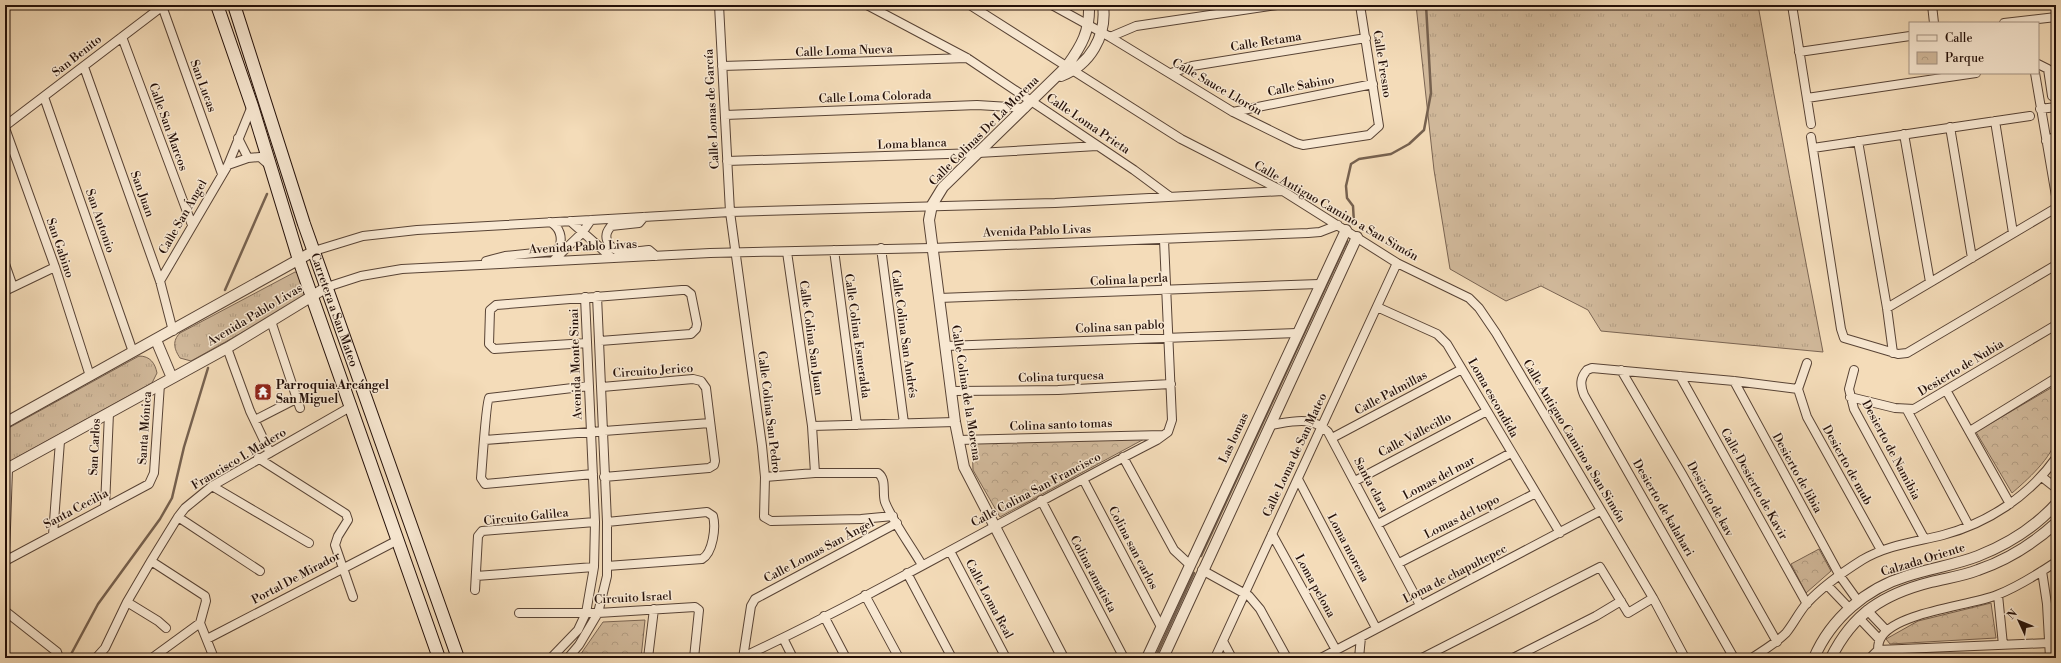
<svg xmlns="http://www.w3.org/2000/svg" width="2061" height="663" font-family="'Libre Bodoni',serif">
	<defs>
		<pattern id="grass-tufts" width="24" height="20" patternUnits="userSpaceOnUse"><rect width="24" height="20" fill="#d1b99b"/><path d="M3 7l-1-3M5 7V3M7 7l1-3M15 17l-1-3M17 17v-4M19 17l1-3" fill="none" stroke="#b39e84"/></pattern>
		<pattern id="park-crowns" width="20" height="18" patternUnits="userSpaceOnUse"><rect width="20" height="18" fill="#d1b99b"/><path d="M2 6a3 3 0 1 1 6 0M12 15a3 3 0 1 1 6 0" fill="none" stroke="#b39e84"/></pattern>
	</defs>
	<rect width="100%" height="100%" fill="#f4dcb9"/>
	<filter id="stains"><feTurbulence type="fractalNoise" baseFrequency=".005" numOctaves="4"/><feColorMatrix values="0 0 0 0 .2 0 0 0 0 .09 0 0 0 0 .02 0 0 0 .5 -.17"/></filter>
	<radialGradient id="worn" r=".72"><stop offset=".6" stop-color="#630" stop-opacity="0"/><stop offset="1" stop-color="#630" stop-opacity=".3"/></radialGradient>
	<path fill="url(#grass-tufts)" stroke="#7a6452" d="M1416 5H1758C1778 121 1801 236 1823 352L1601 331 1588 310 1541 286 1506 301 1450 269 1434 170Z
		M295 272 298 273 306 294 299 301 191 361 180 358C174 349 172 341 180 333Z
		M139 356C150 356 155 363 157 373L152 383 5 464V430Z"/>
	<path fill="url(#park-crowns)" stroke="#7a6452" d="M2056 385C2056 402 2058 421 2056 438 2053 457 2026 481 2012 493L1976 432Z
		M1146 438 1000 517 973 470 972 443Z
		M1819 549 1831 571 1806 593 1791 564Z
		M1991 603 1996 638 1890 644 1886 639 1918 621Z
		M645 620 641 658H578L603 622Z"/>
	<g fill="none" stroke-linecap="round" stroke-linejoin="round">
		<path stroke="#76614f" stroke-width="2.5" d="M1354 223 1353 206 1347 198 1346 186 1351 164 1359 159 1391 154 1409 144 1424 130 1431 93 1426 5
			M225 290 267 194
			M1201 556 1347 241
			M69 658 98 604 160 519 172 498 184 447 208 368
			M1155 658 1194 573"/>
		<defs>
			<path id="minor" d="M719 5 730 212 762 446 765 477 764 517 771 521 861 519 893 516
				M867 5 967 58 1134 170 1169 196
				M970 5 1181 139 1283 191 1397 263 1469 298 1479 308 1496 333 1653 598 1685 658
				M1052 5 1110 37 1233 112 1296 143 1303 145 1369 135 1379 126 1360 5
				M1792 5 1811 124
				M1932 5 1934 23
				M162 6 222 174
				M2004 23 2056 17
				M122 37 192 225
				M1110 37 1136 26 1277 5
				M1799 52 1910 36
				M2038 64 2048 69 2052 96
				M722 66 967 58
				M84 67 160 281 173 331
				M1171 73 1192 66 1366 38
				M2035 73 2056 196
				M44 97 133 352
				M1807 98 1976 73
				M2040 109 2056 107
				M1233 112 1373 84
				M725 115 977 105 1025 108
				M1995 121 2013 233
				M5 126 164 5
				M1950 127 1972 258
				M5 128 55 267 90 376
				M1904 134 1930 282
				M1811 137 1841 329 1844 338 1898 354 1907 353 2056 265
				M238 138 248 158
				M1858 141 1887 308 1893 353
				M2046 141 2056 136
				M1813 148 2030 116
				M727 161 978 153 1097 146
				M228 165 248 158 260 157 269 165
				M644 217 639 223 611 226C608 230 605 234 607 240 612 257 636 251 649 250L656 256
				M570 221 612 258
				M881 248 904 423
				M834 250 857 425
				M314 251 363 236 417 230 730 212 1055 203 1283 191
				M787 252 812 426 815 473
				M486 261 505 256 554 251 559 248C563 238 560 227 550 222
				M553 261 582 233 591 220
				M5 264 13 287
				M160 281 228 165 252 106
				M327 287 361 276 402 269 710 253 932 248 1308 233 1320 232 1338 225
				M5 291 55 267
				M939 298 1319 284
				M1377 307 1437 334 1447 344 1560 533
				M1887 308 2056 208
				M271 321 300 408
				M587 343 494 349 489 344 490 310 496 305 682 290H686L691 294 697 324 696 329 691 334 600 341
				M946 346 1297 333
				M227 348 250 411 270 453
				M1807 363 1798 389 1807 417 1881 550
				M1621 370 1682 474 1777 642
				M1854 370 1849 389 1854 409 1924 538
				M1680 376 1807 604
				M1734 381 1840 576 1858 601
				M589 386 489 398C486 402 482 467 481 478L485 484 593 474
				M602 387 693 379 701 381 706 388 715 461 714 465 709 468 604 477
				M1946 390 2010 504
				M952 391 1058 390 1171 384
				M1850 397 1895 408 1914 409 2056 325
				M1907 410 1969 526
				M255 420 296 399
				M1270 425C1291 422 1312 415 1328 432L1420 605
				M812 426 955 422
				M1970 431 2056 378
				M1332 438 1462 369
				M485 440 710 423
				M958 440 1163 435
				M1123 457 1174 550 1189 564
				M258 458 346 514 348 520 338 536 335 545 353 597
				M765 477 815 473H878C887 479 882 493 885 502 893 522 911 546 922 565
				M2042 477 2056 488
				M1083 479 1161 627
				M1298 479 1376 628
				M1355 481 1487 411
				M212 486 309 543
				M1041 500 1124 658
				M105 506 109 413
				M178 517 260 571
				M1378 524 1511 453
				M1272 534 1336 650
				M53 535 60 441
				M950 551 1006 658
				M5 557 8 469
				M5 561 149 484 154 473 160 384
				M151 561 205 596 206 601 200 623 214 658
				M1399 563 1536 493
				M607 566 702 559C713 553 716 527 713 516L707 512 607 522
				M1202 570 1249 596 1260 609 1287 658
				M2042 571 2047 604 2050 658
				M907 573 952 658
				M476 576 594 567
				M1827 585 1849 608
				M475 590 478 536 482 531 595 522
				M865 595 899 658
				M1998 595 2003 645
				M127 602 158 621 166 628
				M1867 610 1886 630
				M5 611 57 652 59 658
				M519 613H598L695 607 699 610 694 658
				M824 616 846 658
				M1859 618 1879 639
				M783 638 793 658
				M207 639 398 540
				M1223 641 1232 658
				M1878 650C1878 645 1879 640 1882 636 1899 612 1969 606 1997 595 2017 587 2038 574 2056 562
				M743 657C884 591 1018 511 1157 440L1168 432 1172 420 1164 240
				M96 658 105 648 127 602 151 561 178 517 185 508 212 486 352 406
				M152 658 200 623
				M551 658 578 630 586 613 594 567 595 522 585 297
				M568 658 579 645 598 613 607 576V522L597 296
				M648 658 654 609
				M743 658 751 606 755 599 897 523
				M1215 658 1397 263
				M1321 658 1600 511
				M1359 658 1361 637
				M1422 658 1600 567 1628 613 1653 598
				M1513 658 1596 616 1621 601
				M1734 658 1584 395C1580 385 1580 378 1587 370L1592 368 1734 381 1798 389
				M1752 658C1764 650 1776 643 1786 633 1794 623 1799 612 1807 603 1822 587 1843 572 1862 560 1887 545 1915 542 1943 535 1988 523 2029 496 2056 458
				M1870 658 1878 650 2049 643"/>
			<path id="tertiary" d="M1061 76C1090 65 1107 36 1103 5
				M156 340 172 378
				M5 423 314 251
				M5 470 227 348 327 287
				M1063 658 964 467 955 422 929 220 932 205 943 187 1067 66C1082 45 1090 31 1089 5
				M1147 658 1346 230
				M1163 658 1357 237
				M1814 658C1831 618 1867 588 1907 576 1931 568 1955 565 1978 556 2006 545 2035 527 2056 504
				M1831 658C1853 613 1884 594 1931 582 1947 578 1963 576 1978 570 2007 560 2034 543 2056 523"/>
			<g id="secondary">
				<path d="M217 5 252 106 299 260 439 658"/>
				<path id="s1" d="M234 5 304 224 458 658"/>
			</g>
		</defs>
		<use href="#minor" stroke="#584335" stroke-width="10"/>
		<use href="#tertiary" stroke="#584335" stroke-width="12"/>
		<use href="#secondary" stroke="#241009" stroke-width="14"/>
		<use href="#minor" stroke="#f8e8d2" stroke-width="8"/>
		<use href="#tertiary" stroke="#f8e8d2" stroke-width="10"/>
		<use href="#secondary" stroke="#f8e8d2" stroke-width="12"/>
	</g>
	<defs>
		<symbol id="temple-square" viewBox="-11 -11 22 22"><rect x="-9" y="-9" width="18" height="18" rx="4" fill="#8f2418" stroke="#f8e8d2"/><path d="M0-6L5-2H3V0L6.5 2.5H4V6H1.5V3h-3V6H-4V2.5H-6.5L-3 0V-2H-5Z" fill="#fff"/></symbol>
	</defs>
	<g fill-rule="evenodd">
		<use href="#temple-square" x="253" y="382" width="20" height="20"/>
	</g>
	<g text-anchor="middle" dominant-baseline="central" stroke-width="3" stroke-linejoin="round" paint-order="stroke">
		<g font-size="12" fill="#241009" stroke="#f8e8d2">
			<text transform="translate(1266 42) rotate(-9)">Calle Retama</text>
			<text transform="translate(844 51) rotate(-2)">Calle Loma Nueva</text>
			<text transform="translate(77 56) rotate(-38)">San Benito</text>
			<text transform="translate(1382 64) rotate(81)">Calle Fresno</text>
			<text transform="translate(203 86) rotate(70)">San Lucas</text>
			<text transform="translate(1301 86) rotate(-11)">Calle Sabino</text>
			<text transform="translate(1217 87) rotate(30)">Calle Sauce Llorón</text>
			<text transform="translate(875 97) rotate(-2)">Calle Loma Colorada</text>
			<text transform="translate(712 109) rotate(-93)">Calle Lomas de García</text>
			<text transform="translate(1088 124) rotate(34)">Calle Loma Prieta</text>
			<text transform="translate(168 127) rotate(70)">Calle San Marcos</text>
			<text transform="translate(984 131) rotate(-45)">Calle Colinas De La Morena</text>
			<text transform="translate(912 144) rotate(-2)">Loma blanca</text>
			<text transform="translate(142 194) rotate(70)">San Juan</text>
			<text transform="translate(1336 211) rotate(30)">Calle Antiguo Camino a San Simón</text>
			<text transform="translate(183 217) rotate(-60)">Calle San Ángel</text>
			<text transform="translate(100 221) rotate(71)">San Antonio</text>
			<text transform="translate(1037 231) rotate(-2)">Avenida Pablo Livas</text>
			<text transform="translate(583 247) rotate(-3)">Avenida Pablo Livas</text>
			<text transform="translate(60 248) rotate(71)">San Gabino</text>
			<text transform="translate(1129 280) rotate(-3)">Colina la perla</text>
			<text stroke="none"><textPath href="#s1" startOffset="321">Carretera a San Mateo</textPath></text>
			<text transform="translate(255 315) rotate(-31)">Avenida Pablo Livas</text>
			<text transform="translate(1120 327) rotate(-3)">Colina san pablo</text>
			<text transform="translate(904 334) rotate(82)">Calle Colina San Andrés</text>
			<text transform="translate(857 336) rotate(82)">Calle Colina Esmeralda</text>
			<text transform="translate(811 338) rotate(82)">Calle Colina San Juan</text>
			<text transform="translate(576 364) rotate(-92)">Avenida Monte Sinai</text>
			<text transform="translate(1961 368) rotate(-31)">Desierto de Nubia</text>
			<text transform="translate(653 371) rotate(-4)">Circuito Jerico</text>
			<text transform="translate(1061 377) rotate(-2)">Colina turquesa</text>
			<text transform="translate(966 393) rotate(81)">Calle Colina de la Morena</text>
			<text transform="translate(1391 393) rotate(-28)">Calle Palmillas</text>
			<text transform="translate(1493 398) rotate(60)">Loma escondida</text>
			<text transform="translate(769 412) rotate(83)">Calle Colina San Pedro</text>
			<text transform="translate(1061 425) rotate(-2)">Colina santo tomas</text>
			<text transform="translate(145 428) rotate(-86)">Santa Mónica</text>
			<text transform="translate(1415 435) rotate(-28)">Calle Vallecillo</text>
			<text transform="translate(1234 438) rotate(-65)">Las lomas</text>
			<text transform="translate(1574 441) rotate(59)">Calle Antiguo Camino a San Simón</text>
			<text transform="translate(95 447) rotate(-87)">San Carlos</text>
			<text transform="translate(1891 450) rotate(62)">Desierto de Namibia</text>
			<text transform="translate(1295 455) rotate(-65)">Calle Loma de San Mateo</text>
			<text transform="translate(239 459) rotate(-31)">Francisco I. Madero</text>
			<text transform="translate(1847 465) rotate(61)">Desierto de mub</text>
			<text transform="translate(1797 473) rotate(61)">Desierto de libia</text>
			<text transform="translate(1439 478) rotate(-28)">Lomas del mar</text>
			<text transform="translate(1754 484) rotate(61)">Calle Desierto de Kavir</text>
			<text transform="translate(1371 485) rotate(62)">Santa clara</text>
			<text transform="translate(1036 490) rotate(-28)">Calle Colina San Francisco</text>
			<text transform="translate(1710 499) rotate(61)">Desierto de kav</text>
			<text transform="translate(1663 508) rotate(60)">Desierto de kalahari</text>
			<text transform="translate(76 509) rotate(-28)">Santa Cecilia</text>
			<text transform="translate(526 517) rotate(-6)">Circuito Galilea</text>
			<text transform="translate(1462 517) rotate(-27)">Lomas del topo</text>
			<text transform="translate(1133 548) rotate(62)">Colina san carlos</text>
			<text transform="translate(1348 548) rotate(62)">Loma morena</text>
			<text transform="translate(819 551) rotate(-28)">Calle Lomas San Ángel</text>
			<text transform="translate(1923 560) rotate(-17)">Calzada Oriente</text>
			<text transform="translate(1093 574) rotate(62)">Colina amatista</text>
			<text transform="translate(1455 574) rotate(-27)">Loma de chapultepec</text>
			<text transform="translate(296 578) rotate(-28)">Portal De Mirador</text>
			<text transform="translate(1315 586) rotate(61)">Loma pelona</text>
			<text transform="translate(633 598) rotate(-3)">Circuito Israel</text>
			<text transform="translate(989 599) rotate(62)">Calle Loma Real</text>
		</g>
		<g font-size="12" font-weight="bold" fill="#241009" stroke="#f8e8d2" text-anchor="start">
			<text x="276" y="385">Parroquia Arcángel<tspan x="276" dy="14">San Miguel</tspan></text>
		</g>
	</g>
	<rect width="2061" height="663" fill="none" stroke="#f4dcb9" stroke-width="20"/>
	<rect x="6" y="6" width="2049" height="651" fill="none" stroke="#241009" stroke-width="2"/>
	<rect x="10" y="10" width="2041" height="643" fill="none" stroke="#241009"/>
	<rect x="1909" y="22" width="130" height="52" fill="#f8e8d2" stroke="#a39282"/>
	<rect x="1917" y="35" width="20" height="6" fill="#f8e8d2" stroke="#a39282"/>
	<text x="1945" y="42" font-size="12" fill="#241009">Calle</text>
	<rect x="1917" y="52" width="20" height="12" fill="url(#park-crowns)" stroke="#a39282"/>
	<text x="1945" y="62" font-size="12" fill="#241009">Parque</text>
	<g transform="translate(2019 621) rotate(314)" stroke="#f8e8d2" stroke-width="3" paint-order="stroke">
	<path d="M0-3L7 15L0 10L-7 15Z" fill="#241009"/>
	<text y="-6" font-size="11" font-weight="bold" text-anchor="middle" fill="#241009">N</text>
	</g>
	<rect width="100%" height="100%" filter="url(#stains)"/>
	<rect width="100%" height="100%" fill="url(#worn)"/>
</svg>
